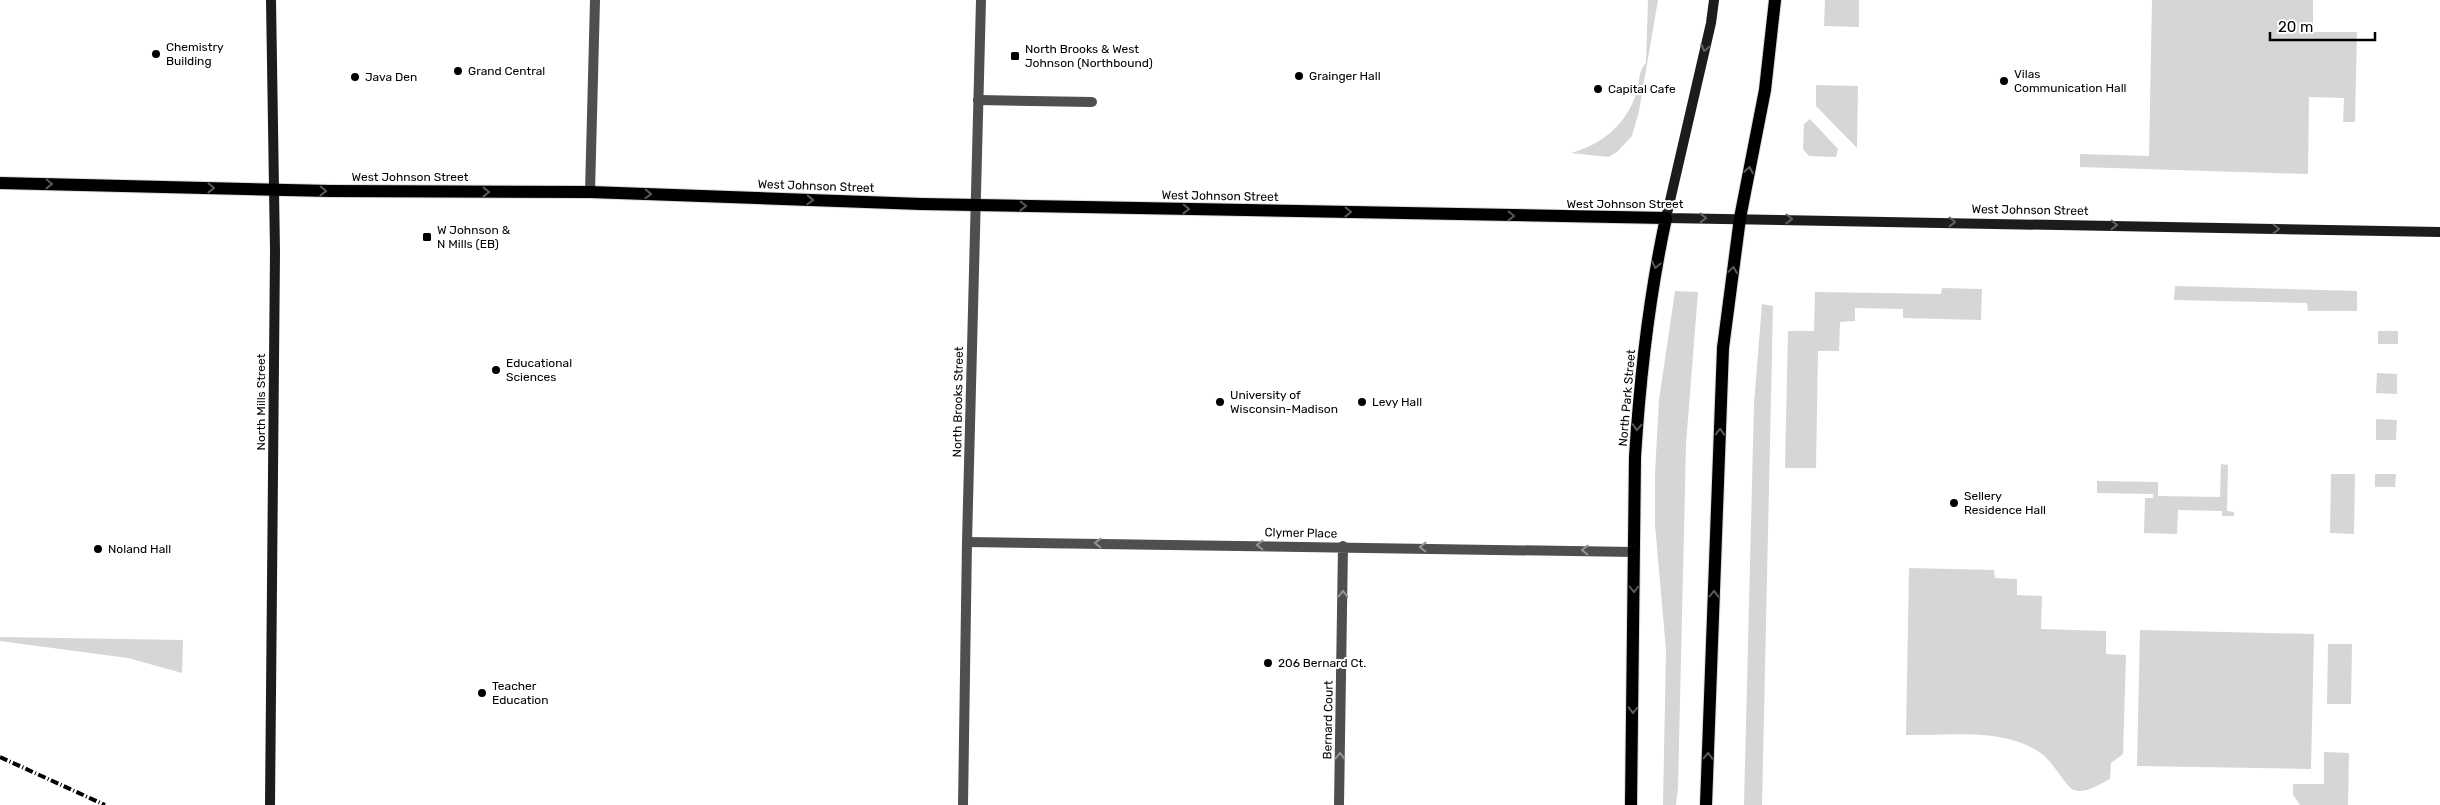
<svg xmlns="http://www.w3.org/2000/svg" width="2440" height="805" font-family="Rubik,sans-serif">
	<rect width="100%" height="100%" fill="#fff"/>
	<path fill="#d6d6d6" d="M1648 0H1658L1639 111 1632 136 1618 151 1609 157 1571 153C1603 144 1627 124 1637 91 1640 81 1638 71 1646 63Z
		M1825 0H1859V27L1824 26Z
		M2152 0H2313V32H2357L2355 122H2343L2344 98 2309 97 2308 174 2080 167V154L2149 156Z
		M1816 85 1858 86 1857 148 1816 106Z
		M1810 119 1838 149 1836 157 1809 156 1803 149 1804 124Z
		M2175 286 2357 291V311H2308L2307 303 2174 300Z
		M1942 288 1982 289 1981 320 1903 318V309L1855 308V321L1840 322 1839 351H1818L1816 468H1785L1788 331H1814L1815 292 1941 294Z
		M1675 291 1698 292 1686 444 1678 788 1676 805H1663L1666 650 1655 525V473L1659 400Z
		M1762 304 1773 306 1762 805H1744L1754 403Z
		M2378 331H2398V344H2378Z
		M2377 373 2397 374V394L2376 393Z
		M2376 419 2397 420 2396 440H2376Z
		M2221 464 2228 465 2227 511 2234 512V516H2222V511L2178 510 2177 534 2144 533 2145 498H2153V494L2097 493V481L2158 482V496L2220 497Z
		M2331 474H2355L2354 534 2330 533Z
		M2375 474H2396L2395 487H2375Z
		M1909 568 1994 570 1995 578 2017 579V595L2042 596 2041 629 2106 631V654L2126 655 2123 754 2111 763 2110 779C2100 784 2086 794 2074 790 2068 789 2052 761 2042 754 2005 727 1950 736 1906 735Z
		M2140 630 2314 634 2311 769 2137 766Z
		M0 637 183 640 182 673 128 658 0 641Z
		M2328 644H2352L2351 704H2327Z
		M2324 752 2349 753 2348 805H2300L2293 795V784H2324Z"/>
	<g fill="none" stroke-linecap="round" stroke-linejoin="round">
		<defs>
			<path id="primary" d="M0 183 331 191 590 192 921 204 1666 218C1649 297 1640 376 1635 457L1631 805
				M1706 805 1723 348 1740 218 1765 90 1775 0"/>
		</defs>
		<use href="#primary" stroke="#dbdbdb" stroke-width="14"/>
		<path stroke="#4f4f4f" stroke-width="10" d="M978 100 1092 102
			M590 192 595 0
			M967 542 1634 552
			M1339 805 1343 546"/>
		<path stroke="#4f4f4f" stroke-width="10" d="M963 805 967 542 981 0"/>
		<path stroke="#1c1c1c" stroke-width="10" d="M1714 0 1711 23 1666 218 2440 232
			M270 805 275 251 271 0"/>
		<use href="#primary" stroke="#000" stroke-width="12"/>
		<path stroke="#000" stroke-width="4" stroke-dasharray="8 2.5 1 2.5" stroke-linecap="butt" d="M0 757 105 805"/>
	</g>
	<defs><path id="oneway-chevron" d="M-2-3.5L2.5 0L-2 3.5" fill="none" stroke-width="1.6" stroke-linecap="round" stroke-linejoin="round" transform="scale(1.25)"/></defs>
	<g stroke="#606060">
		<use href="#oneway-chevron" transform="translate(1705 48) rotate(103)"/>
		<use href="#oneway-chevron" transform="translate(1703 218)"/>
		<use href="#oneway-chevron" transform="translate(1789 219) rotate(1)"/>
		<use href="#oneway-chevron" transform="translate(1952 222) rotate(1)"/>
		<use href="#oneway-chevron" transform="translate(2114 225) rotate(1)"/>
		<use href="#oneway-chevron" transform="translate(2276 229) rotate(1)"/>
	</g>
	<g stroke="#595959">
		<use href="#oneway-chevron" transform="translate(1749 170) rotate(-80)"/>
		<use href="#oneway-chevron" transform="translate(49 184) rotate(1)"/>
		<use href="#oneway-chevron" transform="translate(211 188) rotate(1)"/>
		<use href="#oneway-chevron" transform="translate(323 191) rotate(1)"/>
		<use href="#oneway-chevron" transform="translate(486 192)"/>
		<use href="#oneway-chevron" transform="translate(648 194) rotate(2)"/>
		<use href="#oneway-chevron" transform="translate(810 200) rotate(2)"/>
		<use href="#oneway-chevron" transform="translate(1023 206) rotate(1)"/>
		<use href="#oneway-chevron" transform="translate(1186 209) rotate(1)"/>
		<use href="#oneway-chevron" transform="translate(1348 212) rotate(1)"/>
		<use href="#oneway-chevron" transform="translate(1511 216) rotate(1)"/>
		<use href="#oneway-chevron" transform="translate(1656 265) rotate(102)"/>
		<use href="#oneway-chevron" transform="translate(1733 270) rotate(-82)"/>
		<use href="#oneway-chevron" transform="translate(1637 427) rotate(93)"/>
		<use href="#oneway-chevron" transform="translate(1720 432) rotate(-88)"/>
		<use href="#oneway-chevron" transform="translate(1634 589) rotate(90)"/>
		<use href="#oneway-chevron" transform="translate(1714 594) rotate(-88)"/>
		<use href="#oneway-chevron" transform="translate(1633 710) rotate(91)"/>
		<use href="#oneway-chevron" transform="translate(1708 756) rotate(-88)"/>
	</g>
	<g stroke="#959595">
		<use href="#oneway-chevron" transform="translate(1098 543) rotate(-179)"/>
		<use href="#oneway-chevron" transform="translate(1260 545) rotate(-179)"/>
		<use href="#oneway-chevron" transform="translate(1423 547) rotate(-179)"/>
		<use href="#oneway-chevron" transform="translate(1585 550) rotate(-179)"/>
		<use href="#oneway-chevron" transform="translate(1343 594) rotate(-89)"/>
		<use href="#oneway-chevron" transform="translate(1340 756) rotate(-89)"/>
	</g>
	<g fill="#000" stroke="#fff" stroke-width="2">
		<circle cx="156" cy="54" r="5"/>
		<rect x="1010" y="51" width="10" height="10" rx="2.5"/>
		<circle cx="458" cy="71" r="5"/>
		<circle cx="1299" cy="76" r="5"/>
		<circle cx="355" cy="77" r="5"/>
		<circle cx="2004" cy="81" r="5"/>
		<circle cx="1598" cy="89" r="5"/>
		<rect x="422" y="232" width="10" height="10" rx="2.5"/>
		<circle cx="496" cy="370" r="5"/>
		<circle cx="1220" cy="402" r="5"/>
		<circle cx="1362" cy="402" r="5"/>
		<circle cx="1954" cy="503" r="5"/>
		<circle cx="98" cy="549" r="5"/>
		<circle cx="1268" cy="663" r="5"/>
		<circle cx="482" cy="693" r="5"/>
	</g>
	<g text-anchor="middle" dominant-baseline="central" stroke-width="4" stroke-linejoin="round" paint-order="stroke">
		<g font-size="12" fill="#000" stroke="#fff" text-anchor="start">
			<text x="166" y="47">Chemistry<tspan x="166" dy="14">Building</tspan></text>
			<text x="1025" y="49">North Brooks &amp; West<tspan x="1025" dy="14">Johnson (Northbound)</tspan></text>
			<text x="468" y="71">Grand Central</text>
			<text x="2014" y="74">Vilas<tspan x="2014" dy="14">Communication Hall</tspan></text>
			<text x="1309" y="76">Grainger Hall</text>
			<text x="365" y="77">Java Den</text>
			<text x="1608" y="89">Capital Cafe</text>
			<text x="437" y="230">W Johnson &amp;<tspan x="437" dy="14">N Mills (EB)</tspan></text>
			<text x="506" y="363">Educational<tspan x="506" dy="14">Sciences</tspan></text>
			<text x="1230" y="395">University of<tspan x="1230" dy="14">Wisconsin-Madison</tspan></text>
			<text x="1372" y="402">Levy Hall</text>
			<text x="1964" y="496">Sellery<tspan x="1964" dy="14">Residence Hall</tspan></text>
			<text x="108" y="549">Noland Hall</text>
			<text x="1278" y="663">206 Bernard Ct.</text>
			<text x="492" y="686">Teacher<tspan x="492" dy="14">Education</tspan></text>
		</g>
		<g font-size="12" fill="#000" stroke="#fff">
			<text x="410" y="177">West Johnson Street</text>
			<text transform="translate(816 186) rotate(2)">West Johnson Street</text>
			<text transform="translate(1220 196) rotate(1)">West Johnson Street</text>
			<text x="1625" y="204">West Johnson Street</text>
			<text transform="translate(2030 210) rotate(1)">West Johnson Street</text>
			<text transform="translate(1627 398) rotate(-85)">North Park Street</text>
			<text transform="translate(261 402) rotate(-90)">North Mills Street</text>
			<text transform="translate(958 402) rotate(-89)">North Brooks Street</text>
			<text transform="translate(1301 533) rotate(1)">Clymer Place</text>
			<text transform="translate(1328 720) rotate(-89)">Bernard Court</text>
		</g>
	</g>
	<path d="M2270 32v8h105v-8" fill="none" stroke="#000000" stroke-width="2.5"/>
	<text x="2278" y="32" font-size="15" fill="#000000" stroke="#ffffff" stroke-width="4" paint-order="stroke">20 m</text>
</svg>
